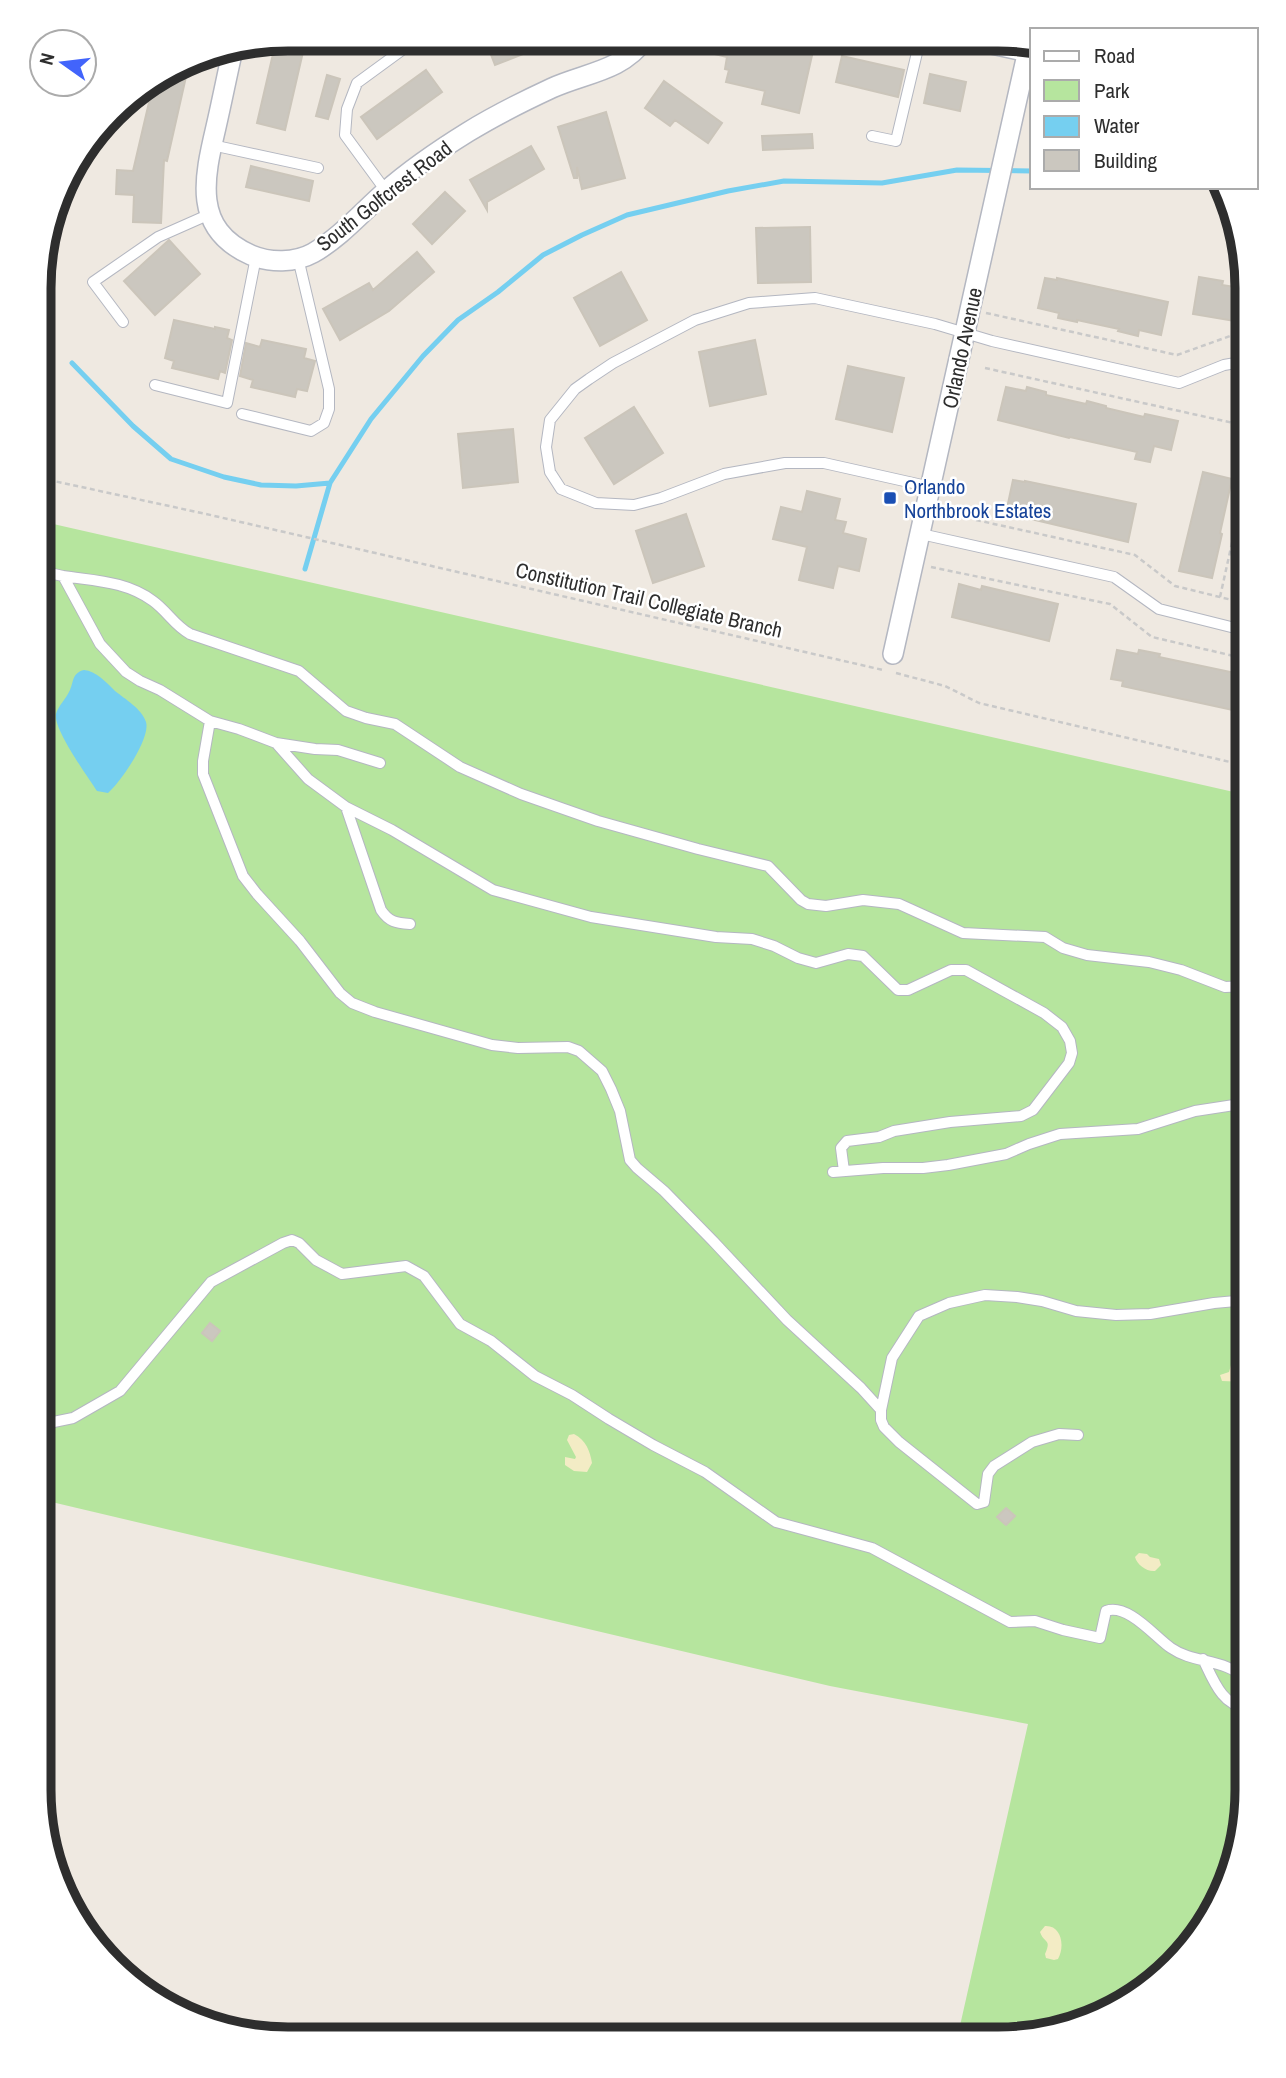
<svg xmlns="http://www.w3.org/2000/svg" width="1286" height="2078" font-family="'Archivo Narrow',sans-serif">
	<rect width="100%" height="100%" fill="#efe9e1"/>
	<path fill="#b6e59e" d="M40 521 1247 795V1807L1234 1871 1196 1942 1093 2021 999 2039H957L1028 1724 830 1686 39 1499Z"/>
	<path fill="#f3ecc5" d="M1235 1363 1247 1366V1382L1222 1381 1220 1375 1229 1372 1231 1365Z
		M574 1434C586 1440 590 1451 592 1463L587 1472 574 1471 565 1465V1457L575 1459 576 1457 567 1440 569 1435Z
		M1139 1553 1147 1554 1150 1557 1159 1559 1161 1565 1155 1571C1147 1572 1137 1565 1135 1557Z
		M1045 1926C1062 1925 1065 1947 1058 1959L1054 1960 1046 1958 1045 1954C1052 1938 1044 1944 1040 1932Z"/>
	<path fill="#75cff0" d="M84 670C96 671 106 682 115 691 125 699 142 709 146 722 151 738 120 783 108 793L97 791C88 777 53 729 56 714 58 706 66 699 70 690 74 681 72 673 84 670Z"/>
	<g fill="none" stroke-linecap="round" stroke-linejoin="round">
		<path stroke="#75cff0" stroke-width="5" d="M72 363 133 426 171 459 224 477 261 485 296 486 330 483 371 419 423 356 458 320 498 292 543 255 582 235 627 215 728 191 784 181 882 183 957 170 1032 171
			M305 569 330 483"/>
	</g>
	<path fill="#cbc7bf" stroke="#cbc5ba" stroke-width="2" d="M288 38 306 39 285 130 257 123 276 41Z
		M485 39H559V40L495 65Z
		M677 40H766L813 51 799 113 762 104 765 91 726 82 729 70 725 69 727 57 677 45Z
		M842 56 904 70 898 97 836 82Z
		M190 59 167 161 164 160 161 223 133 222 134 195 116 194 117 170 133 171 154 81Z
		M426 70 442 92 377 139 361 117Z
		M930 74 966 82 960 111 924 103Z
		M327 75 340 79 328 119 316 116Z
		M664 81 722 123 708 143 675 120 670 126 645 108Z
		M606 112 625 178 582 189 577 167V178H574L558 127Z
		M812 134 813 148 763 150 762 136Z
		M531 146 544 169 487 202V210L470 180Z
		M251 166 313 181 309 201 246 187Z
		M445 192 465 211 432 244 413 224Z
		M810 227 811 282 758 283 756 228Z
		M169 240 200 274 155 315 124 281Z
		M417 252 434 272 389 311 340 340 323 309 369 283 373 290Z
		M621 272 647 320 600 346 574 298Z
		M1199 277 1223 281 1222 285 1248 289 1247 323 1193 314Z
		M1045 278 1057 280V278L1168 302 1161 335 1139 330 1138 336 1118 331 1119 329 1077 320V322L1058 318 1059 313 1038 308Z
		M174 320 215 329V327L229 330 227 338 232 340 225 373 220 371 218 379 172 368 174 361 165 358Z
		M262 340 306 349 304 358 315 361 307 391 297 389 295 397 251 387 253 380 240 376 246 343 260 347Z
		M755 340 766 394 710 406 699 352Z
		M848 366 904 378 892 432 836 419Z
		M1006 387 1026 391 1027 387 1046 392V395L1086 404 1087 401 1106 406V408L1144 417 1145 414 1178 421 1171 450 1154 446 1150 462 1135 459 1137 452 1070 437 1069 438 998 420Z
		M634 407 663 453 614 484 585 438Z
		M513 429 518 482 463 488 458 434Z
		M1203 472 1232 479 1220 533 1222 534 1212 578 1179 571Z
		M1013 480 1025 482V481L1136 504 1128 542 1006 513Z
		M807 491 840 499 835 520 846 522 843 533 866 539 859 571 838 566 833 588 799 580 807 547 773 539 781 507 802 512Z
		M686 514 704 566 653 583 636 531Z
		M959 584 981 590 982 586 1058 604 1049 641 952 617Z
		M1117 650 1138 654 1139 650 1160 654 1159 657 1240 674 1233 710 1122 686 1123 681 1111 679Z
		M210 1323 220 1331 212 1341 202 1333Z
		M1006 1508 1015 1516 1006 1525 997 1517Z"/>
	<g fill="none" stroke-linecap="round" stroke-linejoin="round">
		<defs>
			<path id="lane" d="M872 136 896 141 920 40
				M212 145 318 168
				M386 191 345 135 347 109 357 83 409 45
				M123 322 93 282 158 237 210 214
				M155 385 227 403 256 257
				M242 414 311 431 324 423 329 409V389L298 258
				M931 487 824 463H785L724 474 661 498 634 505 596 503 561 489 550 472 546 447 550 420 575 389 589 379 613 363 695 320 749 303 815 298 935 324 992 341 1179 383 1224 365 1247 361
				M921 534 1114 577 1159 609 1247 631
				M40 571 63 576 100 644 126 672 140 681 160 690 210 721 239 729 276 743 308 779 346 807 392 830 493 890 591 917 716 937 752 939 774 946 798 958 816 963 848 954 863 956 898 990H908L951 970H966L1044 1013 1062 1027 1070 1041 1072 1053 1069 1063 1033 1110 1021 1116 950 1122 894 1131 879 1137 847 1141 841 1148 844 1171
				M63 576C95 581 126 581 153 601 167 611 175 626 190 634L299 671 346 711 366 718 395 724 460 767 521 794 598 821 698 849 768 866 801 900 808 904 826 906 863 900 899 904 963 933 1045 937 1063 948 1087 955 1149 962 1181 970 1225 987 1247 986
				M1240 629 1247 596
				M210 721 203 761V774L243 876 257 894 300 941 340 993 352 1003 375 1012 492 1045 518 1048 568 1047 579 1051 602 1071 611 1089 620 1111 630 1160 637 1168 664 1191 713 1241 787 1320 861 1388 881 1410
				M276 743 315 749 338 750 380 763
				M346 807 381 910C389 922 396 923 410 924
				M833 1172 883 1168H923L948 1165 1006 1154 1029 1144 1060 1134 1138 1129 1195 1111 1247 1103
				M39 1425 73 1418 120 1391 211 1282 283 1243 292 1240 299 1243 316 1260 342 1274 406 1266 424 1276 460 1324 491 1341 535 1376 572 1395 609 1419 653 1445 705 1472 776 1522 872 1548 1010 1622 1035 1621 1063 1630 1100 1638 1106 1611C1128 1603 1155 1637 1171 1648 1194 1664 1225 1658 1247 1680
				M1078 1435 1059 1434 1032 1442 994 1466 988 1474 984 1502 977 1504 899 1442 884 1427 881 1420V1410L892 1358 919 1316 949 1303 985 1295 1017 1297 1042 1301 1076 1311 1116 1315 1150 1314 1214 1303 1247 1300
				M1203 1659C1212 1677 1223 1709 1247 1706"/>
			<path id="street" d="M978 41 1028 52
				M233 49C227 75 222 101 216 127 204 178 192 229 251 255 270 263 295 263 313 253 341 237 362 212 386 191 411 169 439 150 468 132 494 116 524 101 552 88 585 73 622 71 644 40
				M893 654 1030 41"/>
		</defs>
		<use href="#lane" stroke="#b4b7c1" stroke-width="12"/>
		<use href="#street" stroke="#b4b7c1" stroke-width="22"/>
		<path stroke="#c9c9c9" stroke-width="2.5" stroke-dasharray="5 3.5" stroke-linecap="butt" d="M986 313 1177 355 1247 330
			M985 368 1247 426
			M40 478 206 514 883 670
			M976 520 1135 555 1175 586 1232 600
			M931 567 1110 604 1152 637 1247 659
			M1220 597 1247 475
			M896 673 945 686 979 703 1247 766"/>
		<use href="#lane" stroke="#fff" stroke-width="10"/>
		<use href="#street" stroke="#fff" stroke-width="19"/>
	</g>
	<rect fill="#1a4fb4" stroke="#fff" stroke-width="2.5" x="883" y="491" width="14" height="14" rx="3.5"/>
	<g text-anchor="middle" dominant-baseline="central" stroke-width="5" stroke-linejoin="round" paint-order="stroke">
		<g font-size="21" fill="#2e2e2e" stroke="#fff">
			<text transform="translate(384 196) rotate(-38)">South Golfcrest Road</text>
			<text transform="translate(962 348) rotate(-78)">Orlando Avenue</text>
			<text transform="translate(649 600) rotate(13)">Constitution Trail Collegiate Branch</text>
		</g>
		<g font-size="21" fill="#164399" stroke="#fff" text-anchor="start">
			<text x="904" y="486">Orlando<tspan x="904" dy="24">Northbrook Estates</tspan></text>
		</g>
	</g>
	<path d="M0 0H1286V2078H0ZM288 51H998A237 237 0 0 1 1235 288V1790A237 237 0 0 1 998 2027H288A237 237 0 0 1 51 1790V288A237 237 0 0 1 288 51Z" fill="#fff" fill-rule="evenodd"/>
	<path fill="none" stroke="#2e2e2e" stroke-width="9" d="M288 51H998A237 237 0 0 1 1235 288V1790A237 237 0 0 1 998 2027H288A237 237 0 0 1 51 1790V288A237 237 0 0 1 288 51Z"/>
	<rect x="1030" y="28" width="228" height="161" fill="#ffffff" stroke="#ababab" stroke-width="2"/>
	<rect x="1044" y="51" width="35" height="10" fill="#ffffff" stroke="#ababab" stroke-width="2"/>
	<text x="1094" y="63" font-size="21" fill="#2e2e2e">Road</text>
	<rect x="1044" y="80" width="35" height="21" fill="#b6e59e" stroke="#ababab" stroke-width="2"/>
	<text x="1094" y="98" font-size="21" fill="#2e2e2e">Park</text>
	<rect x="1044" y="116" width="35" height="21" fill="#75cff0" stroke="#ababab" stroke-width="2"/>
	<text x="1094" y="133" font-size="21" fill="#2e2e2e">Water</text>
	<rect x="1044" y="150" width="35" height="21" fill="#cbc7bf" stroke="#ababab" stroke-width="2"/>
	<text x="1094" y="168" font-size="21" fill="#2e2e2e">Building</text>
	<g transform="translate(63 63) rotate(284)"><circle r="33" fill="#ffffff" stroke="#ababab" stroke-width="2"/>
	<path d="M0-5L12 26L0 18L-12 26Z" fill="#4264fb"/>
	<text y="-10" font-size="19" font-weight="bold" text-anchor="middle" fill="#2e2e2e">N</text>
	</g>
</svg>
